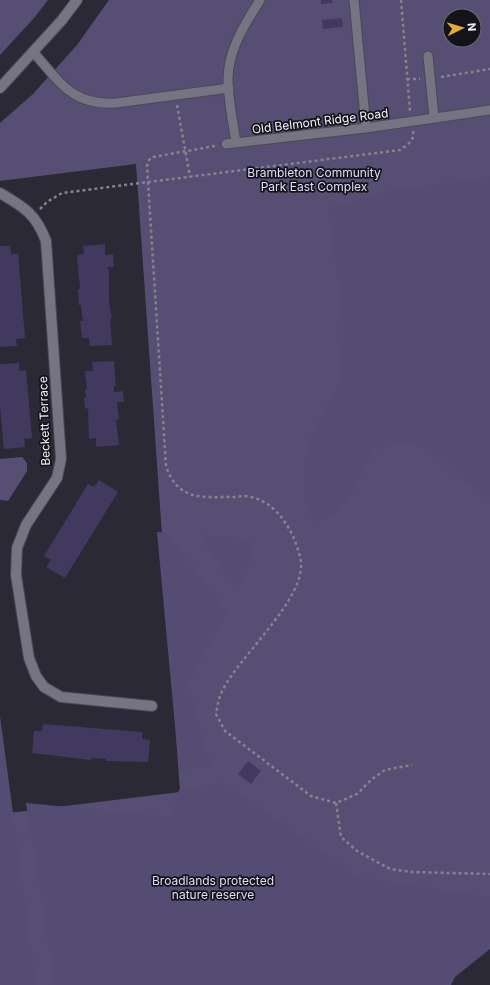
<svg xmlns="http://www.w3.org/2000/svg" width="490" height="985" font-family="Inter,sans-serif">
	<rect width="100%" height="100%" fill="#2c2937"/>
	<path fill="#574f73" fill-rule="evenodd" d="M0 0H48L34 18 0 55Z
		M109 0H490V912L485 911 451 985H0V814L180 792 136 164 0 181V123L33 94 77 45ZM450 16H474V40H450Z
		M22 457 27 463V471L8 501 0 500V459Z"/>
	<path fill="#554c73" d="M490 177V503L427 448 400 443 372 450C360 476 347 517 315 522L306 509 304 478 306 449 315 428 339 385 344 328 328 208 389 191Z
		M157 532 167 533 227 612 188 685 207 753 213 767 179 769Z
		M199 535 255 539 245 576 238 590Z
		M0 716 36 985H0Z
		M224 783 360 878 490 897V949L445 985H55L26 803 172 817 179 790Z"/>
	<path fill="#42395f" d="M321 0H332L333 3 321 4Z
		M342 18 343 27 323 29 322 20Z
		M105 244V255L113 254 114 267H106L109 269V302L112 319H110L112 345 90 346 89 338H82L80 321H83L81 305H79L78 289H80L77 255 84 254 83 246Z
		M0 246H10L11 254H18L25 338 16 339 17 346 0 347Z
		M114 361 116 386H114V392L123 391 124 402H117L119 419 116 420 119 445 96 447V438L89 439 88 408 85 409 84 398H86L85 389H87L85 371H93L92 362Z
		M19 363V371L26 370 32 438 24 439 25 447 4 449 0 407V364Z
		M99 480 118 492 65 578 46 567 51 560 44 556 88 484 94 487Z
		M43 724 142 732V739L150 740 148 762 106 761V759L91 758V760L32 753 34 731H42Z
		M248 761 261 771 251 784 238 774Z"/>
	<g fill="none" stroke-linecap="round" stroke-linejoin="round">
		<defs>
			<path id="service" d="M354 0 366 128
				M34 53C60 82 72 106 116 103L229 88
				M428 56 434 118
				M236 143C233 122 228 100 228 79 228 50 245 24 260 0
				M226 144 366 128 490 110"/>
			<path id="minor" d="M0 193C24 207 36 214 46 241L61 459 57 478 26 525 17 548 16 575 29 658 36 676 44 687 61 697 152 706"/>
			<path id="secondary" d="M0 88 62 20 77 0"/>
		</defs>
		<use href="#service" stroke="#4a4853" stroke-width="11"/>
		<use href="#minor" stroke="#4a4853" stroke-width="12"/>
		<use href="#secondary" stroke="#4a4853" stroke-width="12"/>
		<path stroke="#86838f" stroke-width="2.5" stroke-dasharray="3 3" stroke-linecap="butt" d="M401 0 410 111
			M441 77 490 69
			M407 79H420
			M177 105 190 177
			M215 146 153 157 149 160 147 166 166 466C178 501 201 497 233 497 238 497 245 495 251 497 278 503 294 532 300 557 311 597 234 659 220 696 218 702 217 708 216 714L225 731 311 796 336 803 357 794 372 779 385 770 412 765
			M40 209 47 202 62 193 400 150C407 145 415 141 413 131
			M336 803 341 837 357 851 390 869 411 872 490 874"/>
		<use href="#service" stroke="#767383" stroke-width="9"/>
		<use href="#minor" stroke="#767383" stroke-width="10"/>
		<use href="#secondary" stroke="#767383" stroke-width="10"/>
	</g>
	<g text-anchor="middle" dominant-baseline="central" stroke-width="3.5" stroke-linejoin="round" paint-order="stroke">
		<g font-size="12" fill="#f3f2fb" stroke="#141319">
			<text transform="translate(320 121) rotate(-7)">Old Belmont Ridge Road</text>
			<text transform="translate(44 421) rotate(-92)">Beckett Terrace</text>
		</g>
		<g font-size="12" fill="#e1dcf8" stroke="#141319">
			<text x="314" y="172">Brambleton Community<tspan x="314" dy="14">Park East Complex</tspan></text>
			<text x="213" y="880">Broadlands protected<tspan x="213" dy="14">nature reserve</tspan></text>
		</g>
	</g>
	<g transform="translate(462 28) rotate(85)"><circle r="19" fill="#141319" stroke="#6d6c73"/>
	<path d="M0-3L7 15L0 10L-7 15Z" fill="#e3ae34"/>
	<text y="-6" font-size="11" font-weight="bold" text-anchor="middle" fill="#f3f2fb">N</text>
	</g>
</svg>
